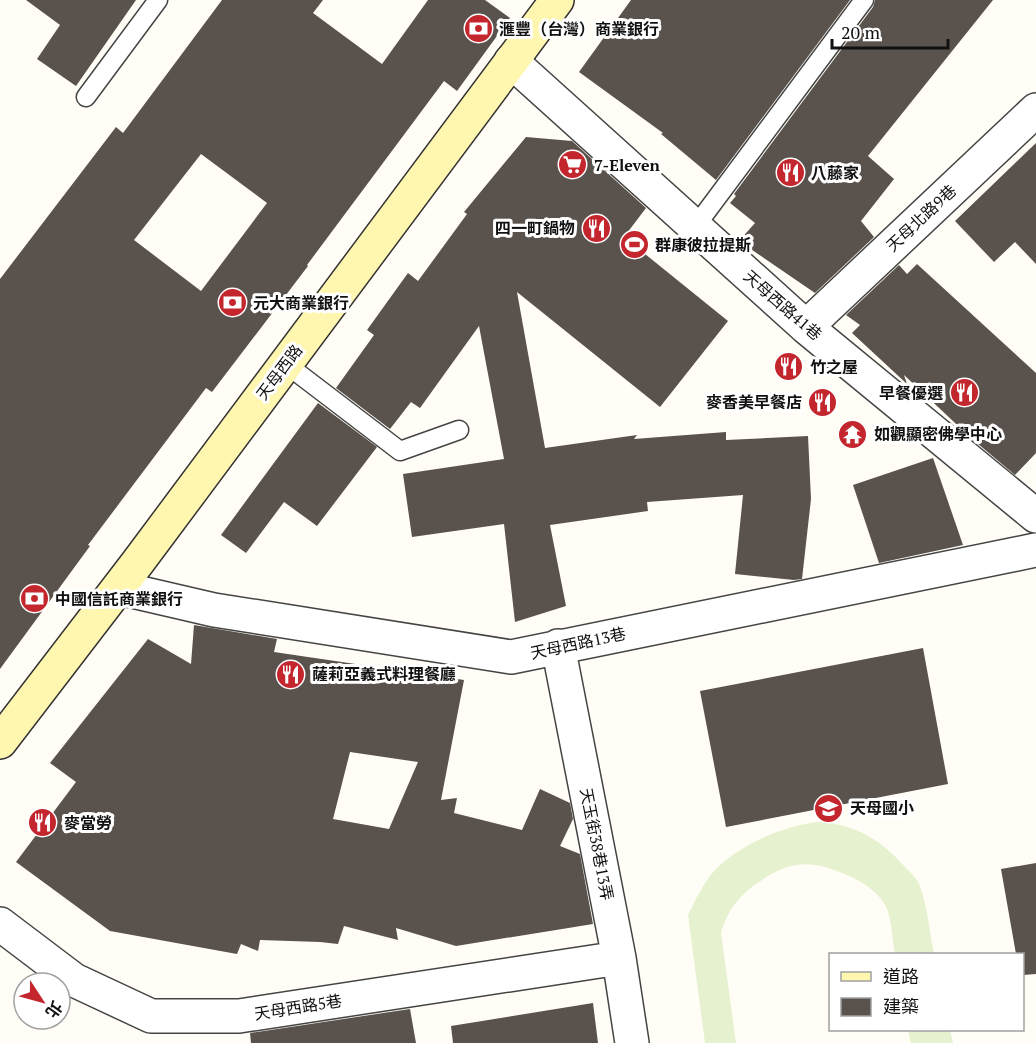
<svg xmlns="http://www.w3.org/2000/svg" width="1036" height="1043" font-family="'PT Serif','Noto Sans TC',serif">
	<rect width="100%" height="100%" fill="#fffdf5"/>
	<path fill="#e6f2cf" d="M817 822C855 824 880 839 905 867 910 873 918 879 920 886 927 905 930 934 934 954H895C892 940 892 922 887 909 881 894 863 882 849 876 813 860 792 859 759 882 739 895 728 910 721 933L736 1043H705L688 915C696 899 704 881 717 868 744 843 781 827 817 822Z
		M908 1030H950L953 1043H911Z"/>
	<path fill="#5a524d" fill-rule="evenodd" d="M26 0H136L76 86 37 59 60 25Z
		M222 0H323L313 13 382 64 428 0H485L510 18 457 91 444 81 307 265 308 266 212 392 206 388 88 545 90 546 0 669V279L116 127 123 133ZM201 154 267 203 201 291 134 240Z
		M631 0H850L716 180 661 134 663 133 579 72Z
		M875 0H993L868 156 894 179 861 221 874 237 815 293 739 241 755 223 730 203 736 196 734 194 873 7Z
		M526 137 572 141 646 208 624 237 728 321 660 407 517 292 545 448 637 435 634 439 726 432V440L808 436 811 499 802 579 794 580 735 574 743 495 647 502 648 511 550 525 566 606 515 622 504 524 412 537 403 474 504 459 479 326 420 408 411 402 390 429 336 388 374 335 367 330 408 273 418 281 467 214 464 212Z
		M1036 143V264L1015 242 994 262 955 221Z
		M917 264 1036 373V453L1015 475 971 438 904 375 907 384 852 333 860 325 846 315 899 265 907 274Z
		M318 403 377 447 317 526 284 502 246 553 221 535Z
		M933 458 963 545 879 563 853 485Z
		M194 625 277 639 274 652 464 680 441 800 457 798 454 813 522 830 540 789 570 803 573 819 560 846 580 854 593 924 456 946 396 928 398 940 344 926 338 944 320 942 260 940 258 951 241 944 237 954 110 931 16 862 76 782 50 763 148 639 191 664ZM350 752 418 762 389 829 333 819Z
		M923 648 948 784 726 827 700 691Z
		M1036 863V974L1023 975V954H1016L1001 869Z
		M593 1003 598 1043H453L451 1026Z
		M410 1009 416 1043H251L250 1033Z"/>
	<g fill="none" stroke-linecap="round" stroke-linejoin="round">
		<defs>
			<path id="lane" d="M86 97 158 0
				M695 227 864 0
				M286 364 400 451 459 430"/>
			<path id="street" d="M511 61 806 327 1036 516
				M806 327 1036 110
				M119 588 214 610 511 657 1036 550
				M558 646 619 958 632 1043
				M0 924 74 980 151 1016H239L619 958"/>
			<path id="secondary" d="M0 742 138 562 557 0"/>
		</defs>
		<use href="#lane" stroke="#444" stroke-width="21"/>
		<use href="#street" stroke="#444" stroke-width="36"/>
		<use href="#secondary" stroke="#333" stroke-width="36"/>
		<use href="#lane" stroke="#fff" stroke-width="18"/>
		<use href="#street" stroke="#fff" stroke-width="33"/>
		<use href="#secondary" stroke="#fff6b0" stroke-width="33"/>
	</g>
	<defs>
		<symbol id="bank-disc" viewBox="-11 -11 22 22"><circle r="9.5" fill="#c4262e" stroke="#fff"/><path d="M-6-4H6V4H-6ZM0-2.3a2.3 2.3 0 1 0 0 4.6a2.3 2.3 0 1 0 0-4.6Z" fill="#fff"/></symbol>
		<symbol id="supermarket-disc" viewBox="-11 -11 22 22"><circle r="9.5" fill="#c4262e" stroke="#fff"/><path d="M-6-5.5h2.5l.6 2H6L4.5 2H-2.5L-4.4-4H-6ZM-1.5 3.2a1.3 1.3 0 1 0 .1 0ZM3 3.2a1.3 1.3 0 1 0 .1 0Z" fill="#fff"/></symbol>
		<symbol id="restaurant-disc" viewBox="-11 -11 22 22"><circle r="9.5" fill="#c4262e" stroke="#fff"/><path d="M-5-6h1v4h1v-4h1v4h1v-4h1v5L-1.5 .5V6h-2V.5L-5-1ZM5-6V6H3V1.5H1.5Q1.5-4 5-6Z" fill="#fff"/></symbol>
		<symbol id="stadium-disc" viewBox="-11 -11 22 22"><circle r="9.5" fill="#c4262e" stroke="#fff"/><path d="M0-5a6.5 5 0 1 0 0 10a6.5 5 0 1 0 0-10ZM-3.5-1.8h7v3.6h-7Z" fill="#fff"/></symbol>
		<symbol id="temple-disc" viewBox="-11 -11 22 22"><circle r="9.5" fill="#c4262e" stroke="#fff"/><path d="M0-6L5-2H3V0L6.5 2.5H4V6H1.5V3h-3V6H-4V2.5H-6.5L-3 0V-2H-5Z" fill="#fff"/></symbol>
		<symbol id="school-disc" viewBox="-11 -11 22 22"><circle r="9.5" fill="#c4262e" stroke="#fff"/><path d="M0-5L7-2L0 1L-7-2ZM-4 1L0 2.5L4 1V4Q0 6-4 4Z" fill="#fff"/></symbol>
	</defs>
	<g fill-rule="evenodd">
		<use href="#bank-disc" x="462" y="12" width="33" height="33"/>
		<use href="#supermarket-disc" x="556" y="148" width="33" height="33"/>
		<use href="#restaurant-disc" x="774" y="156" width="33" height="33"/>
		<use href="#restaurant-disc" x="580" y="212" width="33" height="33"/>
		<use href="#stadium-disc" x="618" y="228" width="33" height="33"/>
		<use href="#bank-disc" x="216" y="286" width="33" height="33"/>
		<use href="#restaurant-disc" x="772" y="350" width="33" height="33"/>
		<use href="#restaurant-disc" x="948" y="376" width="33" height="33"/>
		<use href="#restaurant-disc" x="806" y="386" width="33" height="33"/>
		<use href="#temple-disc" x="836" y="418" width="33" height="33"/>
		<use href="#bank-disc" x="18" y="582" width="33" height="33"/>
		<use href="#restaurant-disc" x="274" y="658" width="33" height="33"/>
		<use href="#school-disc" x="812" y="792" width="33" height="33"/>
		<use href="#restaurant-disc" x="26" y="806" width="33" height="33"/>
	</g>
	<g text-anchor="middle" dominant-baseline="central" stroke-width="6" stroke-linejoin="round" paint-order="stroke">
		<g font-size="16" font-weight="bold" fill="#111" stroke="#fff" text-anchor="start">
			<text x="499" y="29">滙豐（台灣）商業銀行</text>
			<text x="594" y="165">7-Eleven</text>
			<text x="811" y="173">八藤家</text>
			<text x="575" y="228" text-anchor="end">四一町鍋物</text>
			<text x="655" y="245">群康彼拉提斯</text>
			<text x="253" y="303">元大商業銀行</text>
			<text x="810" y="367">竹之屋</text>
			<text x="943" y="393" text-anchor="end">早餐優選</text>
			<text x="802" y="402" text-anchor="end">麥香美早餐店</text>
			<text x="874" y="434">如觀顯密佛學中心</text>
			<text x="55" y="599">中國信託商業銀行</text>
			<text x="312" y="674">薩莉亞義式料理餐廳</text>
			<text x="850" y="808">天母國小</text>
			<text x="64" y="823">麥當勞</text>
		</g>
		<g font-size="16" fill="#111" stroke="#fff">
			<text transform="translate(921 218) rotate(-43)">天母北路9巷</text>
			<text transform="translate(783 305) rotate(41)">天母西路41巷</text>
			<text transform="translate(279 372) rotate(-53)">天母西路</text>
			<text transform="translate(578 643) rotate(-12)">天母西路13巷</text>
			<text transform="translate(597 844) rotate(79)">天玉街38巷13弄</text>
			<text transform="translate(298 1007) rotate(-9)">天母西路5巷</text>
		</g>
	</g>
	<rect x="829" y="953" width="195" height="78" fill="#ffffff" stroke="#a0a0a0" stroke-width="1.5"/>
	<rect x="841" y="972" width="30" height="9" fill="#fff6b0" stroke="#a0a0a0" stroke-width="1.5"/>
	<text x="883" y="983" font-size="18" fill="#111111">道路</text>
	<rect x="841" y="998" width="30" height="18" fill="#5a524d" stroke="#a0a0a0" stroke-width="1.5"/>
	<text x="883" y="1013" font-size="18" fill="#111111">建築</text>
	<g transform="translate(42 1001) rotate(126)"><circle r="28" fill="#ffffff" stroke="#a0a0a0" stroke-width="1.5"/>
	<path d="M0-4.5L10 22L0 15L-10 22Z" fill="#c4262e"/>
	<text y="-9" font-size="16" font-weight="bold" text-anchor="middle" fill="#111111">北</text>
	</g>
	<path d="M832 39v9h116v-9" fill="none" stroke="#111111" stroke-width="3"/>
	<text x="841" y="39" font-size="18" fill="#111111" stroke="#ffffff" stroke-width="4.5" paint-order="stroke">20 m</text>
</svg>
